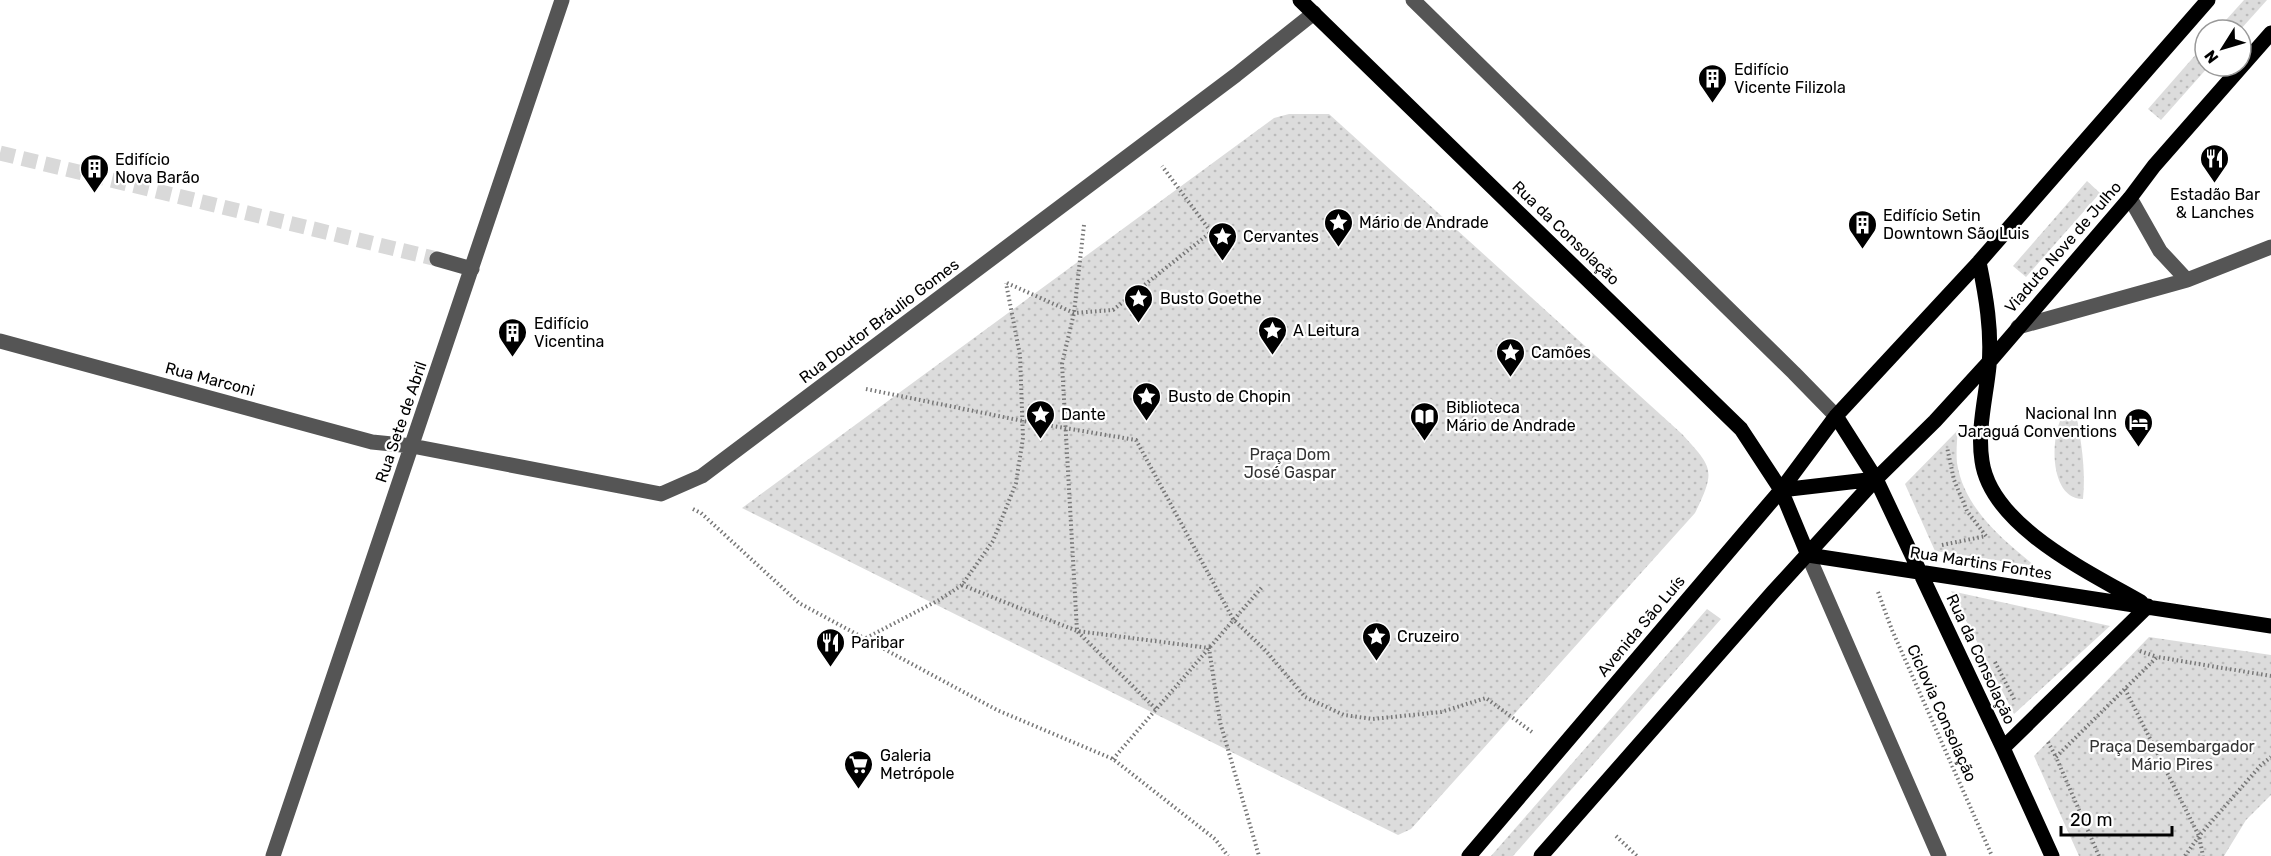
<svg xmlns="http://www.w3.org/2000/svg" width="2271" height="856" font-family="Rubik,sans-serif">
	<defs>
		<pattern id="green-dots" width="8" height="8" patternUnits="userSpaceOnUse" patternTransform="scale(1.5)"><rect width="8" height="8" fill="#dcdcdc"/><path d="M2 2h.1M6 6h.1" fill="none" stroke="#bbb" stroke-width="1.8" stroke-linecap="round"/></pattern>
	</defs>
	<rect width="100%" height="100%" fill="#fff"/>
	<path fill="url(#green-dots)" d="M2244 0H2267L2240 30H2217Z
		M2205 44V66H2209L2161 120 2148 109Z
		M1289 114H1329L1682 434C1713 468 1716 470 1695 513L1411 829 1398 835 742 508 1274 118Z
		M2087 181 2100 193 2026 277 2013 266Z
		M2075 409C2081 439 2086 468 2083 499 2048 499 2049 431 2066 410Z
		M1958 430C1957 440 1956 452 1957 463 1964 508 2002 539 2035 566L1935 551 1905 484Z
		M1951 591 2110 626 2014 714Z
		M1707 609 1721 619 1513 856H1491Z
		M2149 637 2271 655V795L2246 820 2224 856H2079L2034 756Z"/>
	<g fill="none" stroke-linecap="round" stroke-linejoin="round">
		<path stroke="#d9d9d9" stroke-width="15" stroke-dasharray="15 8" stroke-linecap="butt" d="M0 153 437 259"/>
		<path stroke="#777" stroke-width="4" stroke-dasharray="1.5 3" stroke-linecap="butt" d="M1084 225 1074 313 1062 364 1077 631 1156 709
			M1007 283 1074 313 1113 310 1211 232 1162 166
			M866 389 1023 421 1136 440 1233 619 1266 651 1305 697 1344 715 1373 719 1441 712 1486 698 1532 732
			M693 509 701 513 799 603 997 710 1113 759 1215 839 1228 856
			M1942 545 1986 536 1967 511 1954 480 1947 447
			M962 585 1077 631 1209 648 1220 722 1259 856
			M1878 592 1892 630 1992 856
			M866 638 939 600 962 585 993 541 1016 483 1023 438 1020 355 1006 283
			M2140 651 2157 657
			M1995 662 2015 701
			M2125 689 2199 836 2203 856
			M2048 742 2056 757
			M1113 759 1263 586
			M1616 836 1637 856
			M2099 856 2056 757 2157 657 2271 676
			M2185 856 2199 836 2261 765 2271 757"/>
		<path stroke="#555" stroke-width="15" d="M1413 0 1794 373 1836 416
			M2130 198 2160 251 2187 280
			M437 259 472 269
			M2018 327 2187 280 2271 247
			M0 341 372 442 412 446 661 494 702 476 1236 75 1314 13
			M1808 555 1939 856
			M273 856 562 0"/>
		<path stroke="#000" stroke-width="15" d="M1300 0 1741 429 1781 490 1808 555
			M1979 262C1986 296 1992 331 1989 366 1986 397 1977 430 1982 461 1991 526 2089 572 2141 602
			M1836 416 1876 479 2003 748 2052 856
			M1781 490 1876 479
			M1808 555 2271 626
			M2003 748 2148 606
			M1469 856 1781 490 1836 416 1979 262 2208 0
			M1541 856 1773 592 1876 479 1935 421 1989 362 2130 198 2154 166 2271 33"/>
	</g>
	<defs>
		<symbol id="building-pin" viewBox="-11 -11 22 30"><path d="M0 17L-7.5 6A9.5 9.5 0 1 1 7.5 6Z" fill="#000" stroke="#fff"/><path d="M-4-6H4V6H1V3H-1V6H-4ZM-2.5-4.3h1.7v1.8h-1.7ZM.8-4.3h1.7v1.8H.8ZM-2.5-1h1.7V.8h-1.7ZM.8-1h1.7V.8H.8Z" fill="#fff"/></symbol>
		<symbol id="restaurant-pin" viewBox="-11 -11 22 30"><path d="M0 17L-7.5 6A9.5 9.5 0 1 1 7.5 6Z" fill="#000" stroke="#fff"/><path d="M-5-6h1v4h1v-4h1v4h1v-4h1v5L-1.5 .5V6h-2V.5L-5-1ZM5-6V6H3V1.5H1.5Q1.5-4 5-6Z" fill="#fff"/></symbol>
		<symbol id="sight-pin" viewBox="-11 -11 22 30"><path d="M0 17L-7.5 6A9.5 9.5 0 1 1 7.5 6Z" fill="#000" stroke="#fff"/><path d="M0-6L1.8-2.2L6-1.7L2.9 1.2L3.7 5.4L0 3.3L-3.7 5.4L-2.9 1.2L-6-1.7L-1.8-2.2Z" fill="#fff"/></symbol>
		<symbol id="library-pin" viewBox="-11 -11 22 30"><path d="M0 17L-7.5 6A9.5 9.5 0 1 1 7.5 6Z" fill="#000" stroke="#fff"/><path d="M-6-4Q-3-5.5-.7-3.5V5Q-3 3-6 4ZM6-4Q3-5.5 .7-3.5V5Q3 3 6 4Z" fill="#fff"/></symbol>
		<symbol id="hotel-pin" viewBox="-11 -11 22 30"><path d="M0 17L-7.5 6A9.5 9.5 0 1 1 7.5 6Z" fill="#000" stroke="#fff"/><path d="M-6-4.5h1.5V1H6V5H4.5V3h-9V5H-6ZM-4 0a1.8 1.8 0 1 1 3.6 0ZM.5 0V-2.5h3Q6-2.5 6 0Z" fill="#fff"/></symbol>
		<symbol id="supermarket-pin" viewBox="-11 -11 22 30"><path d="M0 17L-7.5 6A9.5 9.5 0 1 1 7.5 6Z" fill="#000" stroke="#fff"/><path d="M-6-5.5h2.5l.6 2H6L4.5 2H-2.5L-4.4-4H-6ZM-1.5 3.2a1.3 1.3 0 1 0 .1 0ZM3 3.2a1.3 1.3 0 1 0 .1 0Z" fill="#fff"/></symbol>
	</defs>
	<g fill-rule="evenodd">
		<use href="#building-pin" x="1696" y="62" width="33" height="45"/>
		<use href="#restaurant-pin" x="2198" y="142" width="33" height="45"/>
		<use href="#building-pin" x="78" y="152" width="33" height="45"/>
		<use href="#sight-pin" x="1322" y="206" width="33" height="45"/>
		<use href="#building-pin" x="1846" y="208" width="33" height="45"/>
		<use href="#sight-pin" x="1206" y="220" width="33" height="45"/>
		<use href="#sight-pin" x="1122" y="282" width="33" height="45"/>
		<use href="#sight-pin" x="1256" y="314" width="33" height="45"/>
		<use href="#building-pin" x="496" y="316" width="33" height="45"/>
		<use href="#sight-pin" x="1494" y="336" width="33" height="45"/>
		<use href="#sight-pin" x="1130" y="380" width="33" height="45"/>
		<use href="#sight-pin" x="1024" y="398" width="33" height="45"/>
		<use href="#library-pin" x="1408" y="400" width="33" height="45"/>
		<use href="#hotel-pin" x="2122" y="406" width="33" height="45"/>
		<use href="#sight-pin" x="1360" y="620" width="33" height="45"/>
		<use href="#restaurant-pin" x="814" y="626" width="33" height="45"/>
		<use href="#supermarket-pin" x="842" y="748" width="33" height="45"/>
	</g>
	<g text-anchor="middle" dominant-baseline="central" stroke-width="4.5" stroke-linejoin="round" paint-order="stroke">
		<g font-size="16" fill="#000" stroke="#fff" text-anchor="start">
			<text x="1734" y="69">Edifício<tspan x="1734" dy="18">Vicente Filizola</tspan></text>
			<text x="115" y="159">Edifício<tspan x="115" dy="18">Nova Barão</tspan></text>
			<text x="2215" y="194" text-anchor="middle">Estadão Bar<tspan x="2215" dy="18">&amp; Lanches</tspan></text>
			<text x="1883" y="215">Edifício Setin<tspan x="1883" dy="18">Downtown São Luis</tspan></text>
			<text x="1359" y="222">Mário de Andrade</text>
			<text x="1243" y="236">Cervantes</text>
			<text x="1160" y="298">Busto Goethe</text>
			<text x="534" y="323">Edifício<tspan x="534" dy="18">Vicentina</tspan></text>
			<text x="1293" y="330">A Leitura</text>
			<text x="1531" y="352">Camões</text>
			<text x="1168" y="396">Busto de Chopin</text>
			<text x="1446" y="407">Biblioteca<tspan x="1446" dy="18">Mário de Andrade</tspan></text>
			<text x="2117" y="413" text-anchor="end">Nacional Inn<tspan x="2117" dy="18">Jaraguá Conventions</tspan></text>
			<text x="1061" y="414">Dante</text>
			<text x="1397" y="636">Cruzeiro</text>
			<text x="851" y="642">Paribar</text>
			<text x="880" y="755">Galeria<tspan x="880" dy="18">Metrópole</tspan></text>
		</g>
		<g font-size="16" fill="#000" stroke="#fff">
			<text transform="translate(1566 233) rotate(44)">Rua da Consolação</text>
			<text transform="translate(2063 247) rotate(-49)">Viaduto Nove de Julho</text>
			<text transform="translate(879 321) rotate(-37)">Rua Doutor Bráulio Gomes</text>
			<text transform="translate(210 379) rotate(15)">Rua Marconi</text>
			<text transform="translate(401 422) rotate(-71)">Rua Sete de Abril</text>
			<text transform="translate(1981 563) rotate(9)">Rua Martins Fontes</text>
			<text transform="translate(1641 626) rotate(-50)">Avenida São Luís</text>
			<text transform="translate(1981 659) rotate(65)">Rua da Consolação</text>
			<text transform="translate(1942 713) rotate(66)">Ciclovia Consolação</text>
		</g>
		<g font-size="16" fill="#333" stroke="#fff">
			<text x="1290" y="454">Praça Dom<tspan x="1290" dy="18">José Gaspar</tspan></text>
			<text x="2172" y="746">Praça Desembargador<tspan x="2172" dy="18">Mário Pires</tspan></text>
		</g>
	</g>
	<g transform="translate(2223 48) rotate(233)"><circle r="28" fill="#ffffff" stroke="#999999" stroke-width="1.5"/>
	<path d="M0-4.5L10 22L0 15L-10 22Z" fill="#000000"/>
	<text y="-9" font-size="16" font-weight="bold" text-anchor="middle" fill="#000000">N</text>
	</g>
	<path d="M2061 826v9h111v-9" fill="none" stroke="#000000" stroke-width="3"/>
	<text x="2070" y="826" font-size="18" fill="#000000" stroke="#ffffff" stroke-width="4.5" paint-order="stroke">20 m</text>
</svg>
